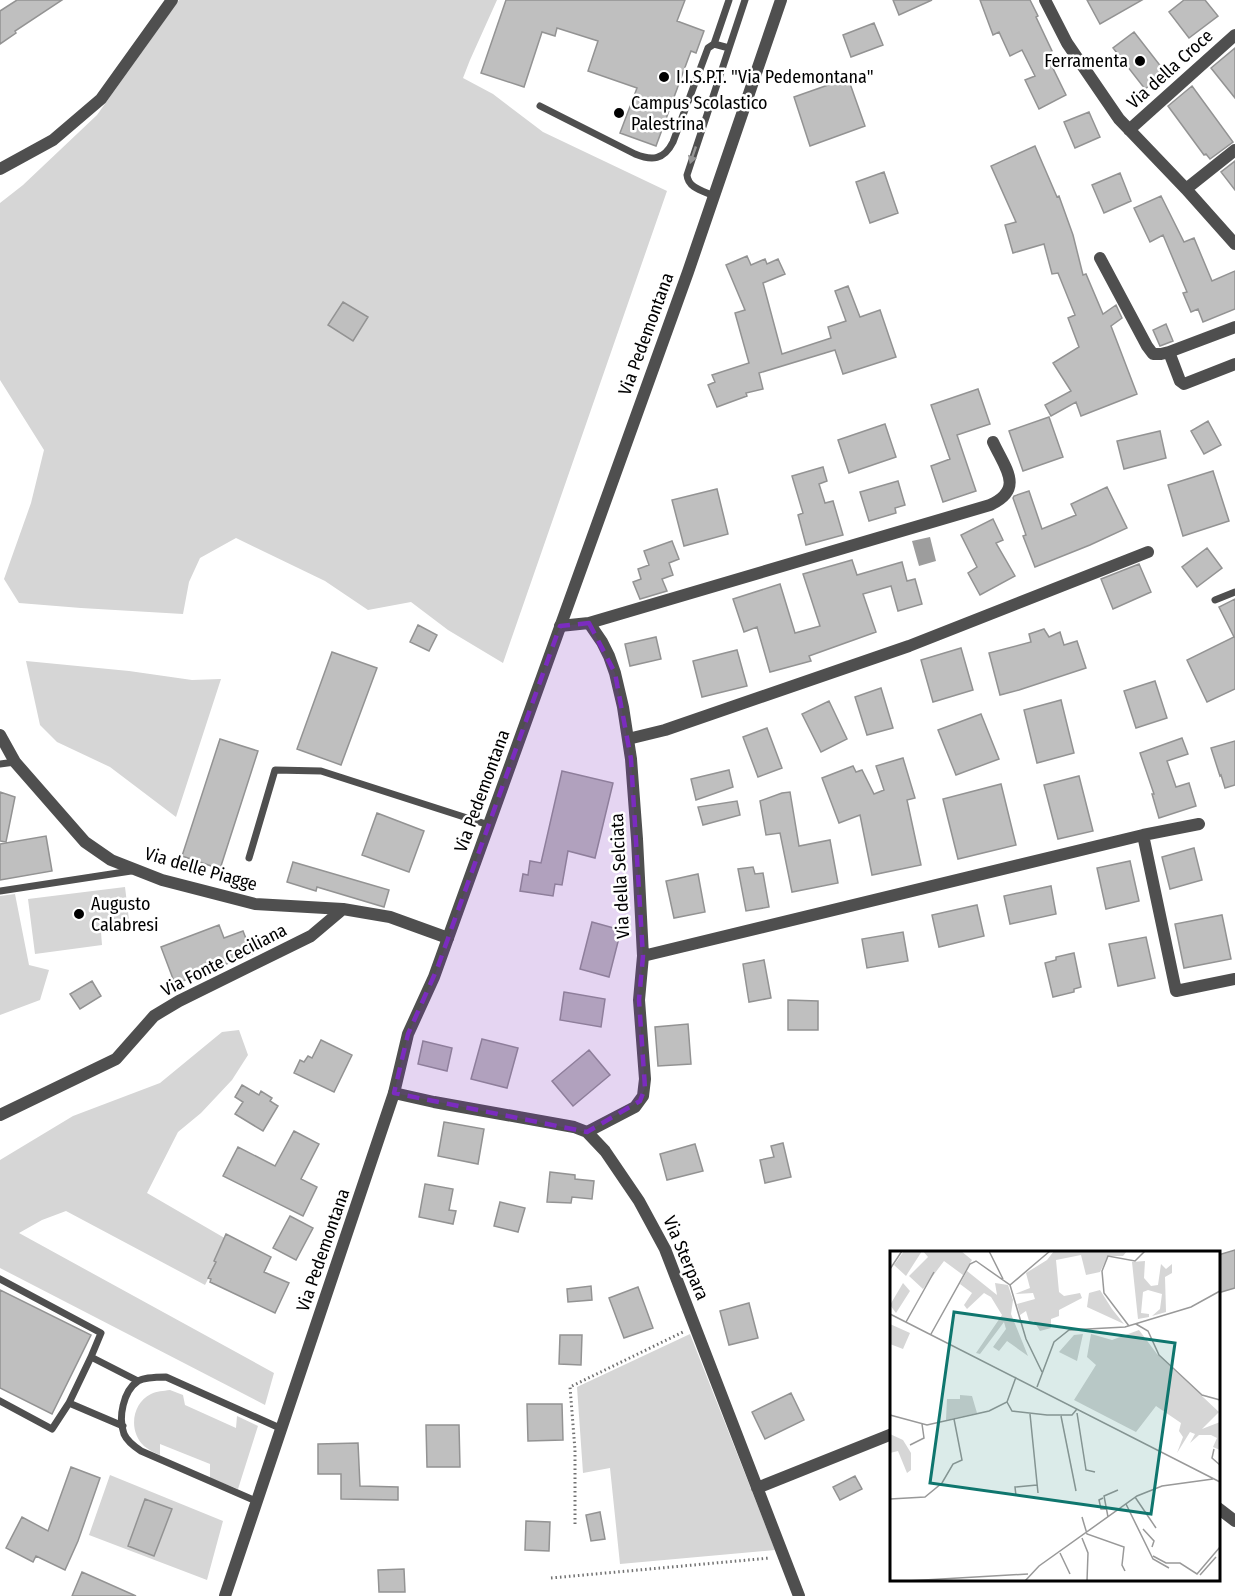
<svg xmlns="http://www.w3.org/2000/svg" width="1235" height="1596" font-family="'Fira Sans Condensed',sans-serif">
	<rect width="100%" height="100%" fill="#fff"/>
	<path fill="#d6d6d6" d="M179 0H497L470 60 463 78 493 94 543 132 667 191 503 663 448 630 411 602 368 610 325 581 236 538 200 558 189 582 183 614 81 608 19 603 4 579 31 503 44 450 0 380V203L23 185 97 115Z
		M26 661 129 671 192 680 221 679 176 817 110 767 57 742 40 725Z
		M125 887 130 928 101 932 102 945 35 954 28 899Z
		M15 894 29 965 49 970 40 1000 0 1015V896Z
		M239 1030 248 1055 232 1080 201 1113 178 1132 147 1193 228 1240 205 1285 66 1211 42 1220 19 1233 274 1373 265 1405 0 1268V1160L73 1116 160 1083 222 1032Z
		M690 1334 775 1550 620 1564 610 1468 583 1473 577 1387Z
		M170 1390 183 1395 185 1405 236 1428 237 1416 258 1426 238 1489 210 1478V1464L160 1444V1455C154 1453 149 1450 144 1446 128 1431 132 1403 151 1394 157 1391 163 1391 170 1390Z
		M110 1475 223 1521 207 1580 89 1535Z"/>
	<path fill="#9d9d9d" d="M930 537 936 561 919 566 912 541Z"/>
	<path fill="#bfbfbf" stroke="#939393" stroke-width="1.5" d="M17 0H62L15 31 16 33 0 44V11Z
		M506 0H685L677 21 704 31 696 53 691 51 656 146 620 133 637 88 588 71 598 41 557 28 555 36 542 32 524 87 481 73Z
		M893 0H932L899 15Z
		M980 0H1030L1038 16 1036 17 1052 51 1046 54 1066 95 1039 109 1025 80 1035 76 1022 50 1010 56 999 32 993 35Z
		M1087 0H1142L1100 24Z
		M1184 0H1205L1218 16 1189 38 1169 12Z
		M874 23 883 45 851 57 843 35Z
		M1134 32 1166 73 1145 89 1113 48Z
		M1235 48V98L1211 68Z
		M848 78 865 126 810 146 794 97Z
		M1192 86 1233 142 1210 159 1206 154 1204 155 1168 106Z
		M1089 112 1100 137 1075 148 1064 122Z
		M1035 146 1057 197 1059 196 1073 235 1083 275 1086 274 1103 314 1116 305 1122 318 1111 326 1137 394 1081 416 1076 402 1051 416 1045 405 1071 391 1053 363 1079 347 1068 318 1075 315 1058 273 1052 274 1044 244 1013 253 1005 225 1016 222 991 166Z
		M1235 161V190L1221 172Z
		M884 172 898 213 870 223 856 182Z
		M1120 173 1131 201 1104 213 1092 185Z
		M1161 196 1184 242 1194 238 1212 281 1235 271V309L1203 322 1198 309 1191 312 1183 293 1187 292 1163 235 1150 242 1134 208Z
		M747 256 751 265 765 259 767 264 778 259 785 274 763 283 782 354 831 338 828 327 846 321 835 291 848 286 860 317 880 310 896 357 843 374 835 350 759 373 763 389 746 393 747 396 717 407 708 385 715 382 712 375 749 363 735 313 745 310 726 265Z
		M343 302 368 317 353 341 328 325Z
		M1166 324 1173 341 1160 346 1153 330Z
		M978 389 990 424 957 435 976 491 943 502 931 466 950 459 931 405Z
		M1049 417 1063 457 1023 471 1009 431Z
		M1208 421 1221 445 1204 454 1191 431Z
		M885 424 896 457 849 473 838 440Z
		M1160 431 1166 458 1124 469 1117 441Z
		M823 467 827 481 819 484 825 503 833 501 843 535 806 545 798 515 803 513 792 476Z
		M1213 471 1229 521 1183 536 1168 485Z
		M898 481 905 505 895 508 896 513 869 521 860 492Z
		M1107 487 1127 528 1090 545 1035 567 1023 536 1026 535 1013 498 1014 496 1029 491 1042 529 1076 515 1071 504Z
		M717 489 728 534 684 546 672 500Z
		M993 519 1003 540 996 543 1015 576 980 595 968 573 977 567 961 535Z
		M672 541 679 559 669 563 673 575 662 579 667 591 640 599 633 582 641 579 638 569 649 565 644 551Z
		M1207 548 1222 568 1197 587 1182 567Z
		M852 560 857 575 902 562 907 581 915 579 922 604 898 611 891 586 863 594 876 632 809 656 811 661 770 672 757 627 744 632 733 599 780 584 795 633 820 626 803 574Z
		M1139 564 1151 592 1113 609 1101 579Z
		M1235 599V689L1207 702 1187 660 1234 637 1219 607Z
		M418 625 437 635 429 651 410 642Z
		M1044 629 1049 637 1060 632 1064 645 1077 641 1086 668 1019 690 1000 695 989 653 1031 642 1029 634Z
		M656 637 661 659 630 666 625 644Z
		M961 648 973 690 933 702 921 660Z
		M737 650 747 686 702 697 693 661Z
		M332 652 377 668 341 765 297 749Z
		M1155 681 1167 718 1136 728 1124 691Z
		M881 688 893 728 867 735 855 697Z
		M1061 700 1074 753 1037 763 1024 710Z
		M829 701 847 739 821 752 802 714Z
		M981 714 999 759 956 775 938 730Z
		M767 728 782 768 758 777 743 737Z
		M1182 738 1188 754 1167 761 1176 787 1189 783 1196 806 1159 818 1152 794H1154L1140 753Z
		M220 739 258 751 220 869 182 856Z
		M1235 741V785L1225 788 1221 775 1220 776 1211 748Z
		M903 758 915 798 907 800 921 865 872 875 860 815 839 823 822 778 853 766 856 772 862 770 874 794 884 790 876 766Z
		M729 770 733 787 696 800 691 779Z
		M562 771 613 783 595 858 568 851 562 885 555 884 553 896 520 891 523 874 528 875 530 861 541 863Z
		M1079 776 1093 831 1058 839 1044 785Z
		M1001 784 1016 845 958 859 943 799Z
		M0 792 15 797 6 842 0 841Z
		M790 792 799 846 830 840 838 883 792 892 780 833 766 835 760 801 782 793Z
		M737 801 740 815 703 825 698 807Z
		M377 813 424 831 409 872 362 855Z
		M46 836 52 871 0 880V844Z
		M1194 848 1202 880 1170 889 1162 857Z
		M1130 861 1139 901 1106 909 1097 868Z
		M293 862 389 890 384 907 317 887 316 891 287 882Z
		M753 867 755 874 763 873 769 907 746 911 738 869Z
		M698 874 705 912 674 918 666 881Z
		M1051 886 1056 914 1010 924 1004 896Z
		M977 905 984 936 939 947 932 915Z
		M1222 915 1231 959 1184 968 1175 924Z
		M592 922 621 930 609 977 580 969Z
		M219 925 224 938 243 931 252 954 175 984 161 947Z
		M903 932 908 961 867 968 862 939Z
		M1146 937 1155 978 1118 986 1109 944Z
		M1074 953 1081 987 1074 989V992L1053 997 1045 963 1056 960V957Z
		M764 960 771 998 749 1002 743 964Z
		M92 981 101 996 80 1009 70 994Z
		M564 992 605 999 601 1027 560 1020Z
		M788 1000 818 1001V1030H788Z
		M688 1024 691 1064 658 1066 655 1027Z
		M482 1039 518 1048 507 1088 471 1079Z
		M321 1040 352 1055 334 1092 294 1073 300 1060 304 1062 308 1056 312 1058Z
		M423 1041 452 1048 447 1071 418 1064Z
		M589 1050 610 1075 573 1106 552 1081Z
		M242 1085 259 1095 261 1091 272 1098 270 1101 278 1106 263 1131 235 1114 243 1102 235 1097Z
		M444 1122 484 1129 478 1164 438 1156Z
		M294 1131 319 1144 301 1179 317 1187 303 1216 223 1176 238 1147 275 1166Z
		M783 1143 791 1177 765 1183 760 1160 774 1157 771 1146Z
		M695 1144 703 1171 667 1180 660 1154Z
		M550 1172 575 1175V1179L594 1181 592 1199 572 1197 571 1203 547 1202Z
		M425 1184 453 1189 449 1210 456 1211 453 1224 419 1217Z
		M500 1202 525 1208 518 1232 494 1226Z
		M290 1216 313 1228 296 1260 273 1248Z
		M226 1234 271 1257 264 1272 289 1283 275 1313 210 1282 211 1279 208 1278 216 1262 214 1261Z
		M1235 1250V1288L1218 1293V1255Z
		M591 1286 592 1300 568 1302 567 1289Z
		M638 1287 653 1328 624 1338 609 1298Z
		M0 1290 91 1335 52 1414 0 1388Z
		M749 1303 758 1338 729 1345 720 1311Z
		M560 1335H582L581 1365 559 1364Z
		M791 1393 804 1420 765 1439 752 1412Z
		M527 1404H562L563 1440 528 1441Z
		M426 1425H459L460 1467H427Z
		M358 1443 360 1486 398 1487V1500L341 1499V1474H318V1444Z
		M71 1467 100 1478 78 1541 65 1570 36 1556 33 1562 6 1548 22 1517 48 1531Z
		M855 1476 862 1489 840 1500 833 1487Z
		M145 1499 172 1509 154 1556 128 1546Z
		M600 1512 605 1539 591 1541 586 1515Z
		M526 1521 550 1522 549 1551 525 1550Z
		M404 1569 405 1592H379L378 1570Z
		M82 1572 136 1596H72Z"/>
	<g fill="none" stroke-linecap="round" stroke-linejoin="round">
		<path stroke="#717171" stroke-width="3" stroke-dasharray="1.5 3" stroke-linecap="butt" d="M575 1524V1450L570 1387 683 1332
			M551 1578 770 1558"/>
		<path stroke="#4f4f4f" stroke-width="7" d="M714 44 729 0
			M540 106 635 154C652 161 664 160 673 142L708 48 714 44 729 48
			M714 196C703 191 688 188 687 175L745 0
			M1215 600 1235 592
			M0 764 15 762
			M249 858 275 770 321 771 489 825
			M0 891 131 871
			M0 1279 101 1333 91 1357 138 1381
			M0 1401 52 1429 69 1403 123 1426
			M69 1403 91 1357
			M256 1501 141 1451C135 1447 127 1441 124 1434 118 1418 123 1391 138 1381 145 1377 157 1377 166 1377L282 1429"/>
		<path stroke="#4f4f4f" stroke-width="12" d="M1045 0 1067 43 1119 119 1186 189 1235 244
			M1129 130 1235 35
			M0 169 53 140 101 99 172 0
			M1186 189 1235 150
			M1100 258 1147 346 1153 354H1161L1169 352 1235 327
			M1169 352 1180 381 1184 384 1235 364
			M589 623 990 505C1025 489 1005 468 993 442
			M560 626 589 623 602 642 609 656 615 673 623 707 631 759 637 839 643 956 639 1000 645 1079 643 1096 635 1107 587 1132
			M0 735 15 762 85 842 111 860 162 880 255 904 343 909 390 917 448 938
			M628 739 665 730 909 646 1148 552
			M1143 835 1176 991 1235 979
			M643 956 1143 835 1199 824
			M394 1093 434 1102 574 1127 587 1132 605 1151 639 1201 665 1249 799 1596
			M0 1115 116 1059 154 1016 179 1001 311 936 343 909
			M757 1488 892 1434
			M1218 1508 1235 1521"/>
		<path stroke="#4f4f4f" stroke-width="12" d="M225 1596 394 1093 408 1034 434 977 448 938 688 272 781 0"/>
	</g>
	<defs><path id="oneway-solid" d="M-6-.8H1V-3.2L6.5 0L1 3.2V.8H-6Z" transform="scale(1.5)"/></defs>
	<use fill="#959595" href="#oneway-solid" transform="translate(693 155) rotate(109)"/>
	<path fill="#7b2cbf" fill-opacity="0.2" stroke="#7b2cbf" stroke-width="4.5" stroke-dasharray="12 8" stroke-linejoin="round" d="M589 623 615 673 631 759 643 956 639 1000 645 1088 640 1101 587 1132 394 1093 408 1034 437 969 560 626Z"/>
	<g fill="#000" stroke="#fff" stroke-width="2">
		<circle cx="1140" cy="61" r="6"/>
		<circle cx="664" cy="77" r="6"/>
		<circle cx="619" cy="113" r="6"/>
		<circle cx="79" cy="914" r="6"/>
	</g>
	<g text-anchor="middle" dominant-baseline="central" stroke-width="5" stroke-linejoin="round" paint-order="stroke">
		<g font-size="18" fill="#000" stroke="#fff" text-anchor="start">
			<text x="1128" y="61" text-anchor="end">Ferramenta</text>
			<text x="676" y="77">I.I.S.P.T. "Via Pedemontana"</text>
			<text x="631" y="103">Campus Scolastico<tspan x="631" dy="21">Palestrina</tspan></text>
			<text x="91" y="904">Augusto<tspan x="91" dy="21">Calabresi</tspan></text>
		</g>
		<g font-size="18" fill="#000" stroke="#fff">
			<text transform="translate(1170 69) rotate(-42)">Via della Croce</text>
			<text transform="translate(646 334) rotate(-70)">Via Pedemontana</text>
			<text transform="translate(482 791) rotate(-70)">Via Pedemontana</text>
			<text transform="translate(201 869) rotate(16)">Via delle Piagge</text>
			<text transform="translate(620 876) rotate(-93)">Via della Selciata</text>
			<text transform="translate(224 960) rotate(-27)">Via Fonte Ceciliana</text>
			<text transform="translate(323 1250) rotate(-71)">Via Pedemontana</text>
			<text transform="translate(686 1258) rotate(67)">Via Sterpara</text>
		</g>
	</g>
	<g transform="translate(890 1251)">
		<rect width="330" height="330" fill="#fff"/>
		<path d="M14 0H32L16 25 4 14ZM33 0H71L82 9 73 24 54 10 33 38 19 25 38 6ZM164 0H237L233 5H218L210 21 196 24 191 4 166 9 169 41 174 45 190 42 192 47 169 59V65L161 68V77L150 80 144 70H139L136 60 130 64 127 53 145 48 143 42 125 43 140 37 136 22 157 9ZM255 10 254 27 261 35 268 34 271 13 276 18 282 13V22L275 26 276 61 262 65 270 58 272 43 258 39 253 41 251 62 259 63V66L248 68 242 11ZM77 20 107 44 105 32 118 34 123 49 121 63 138 105 117 90 109 100 103 96 116 78 114 71 90 103 86 102 112 64 101 46 94 42 77 58 74 54 82 42 70 33ZM13 32 20 40 6 62 0 54ZM210 39 222 58 234 73 197 56 199 42ZM0 73 20 82 13 98 0 93ZM249 79 267 103 329 161 312 178 330 171V199L323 196 327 187 321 184H309L300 192 305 183 300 181 287 202 293 186 289 180 291 172 266 155 246 181 184 149 206 114 197 106 201 83 222 89ZM193 83 187 110 169 101 184 84ZM70 144 82 145 87 162 56 169 57 148H70ZM0 183 13 189 21 202V219L17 222 8 200 0 202Z" fill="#d6d6d6"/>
		<path fill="none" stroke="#999" stroke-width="1.5" d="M99 0 113 28M0 18 12 0M120 34 160 0M0 63 330 231M16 71 44 21M246 73 258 80 269 104 283 117 312 144 330 149M239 75 214 42 212 20 218 5 245 10 255 0M41 83 80 13 86 10 120 34 136 88 152 121M147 136 164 91 179 79 235 76 301 56 330 40M117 151 122 160 157 164H182L187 158M187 162 196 219 205 221M140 163 148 242M0 164 37 174 99 160 117 151 126 126M171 165 186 240M20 194 34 187 32 173M324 198 322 207 330 214M126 245 125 236 147 234M245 246 266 277M213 247 209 249 211 258H216M0 248 35 246 52 232 63 213 72 209 64 168M236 253 263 308 279 317M192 266 197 283 234 296 232 314 235 320M218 266 214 245 228 239M253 278 264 290 262 296M192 287 198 302 197 330M170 302 180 323M263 305 276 312H290L307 323 330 296M310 324 326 306M17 330 138 323M135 330 149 315 247 245 272 235 323 228"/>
		<path fill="#0f766e" fill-opacity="0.15" stroke="#0f766e" stroke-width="3" d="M64 61 285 92 261 263 40 232Z"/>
		<rect width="330" height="330" fill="none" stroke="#000" stroke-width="3"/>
	</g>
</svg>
